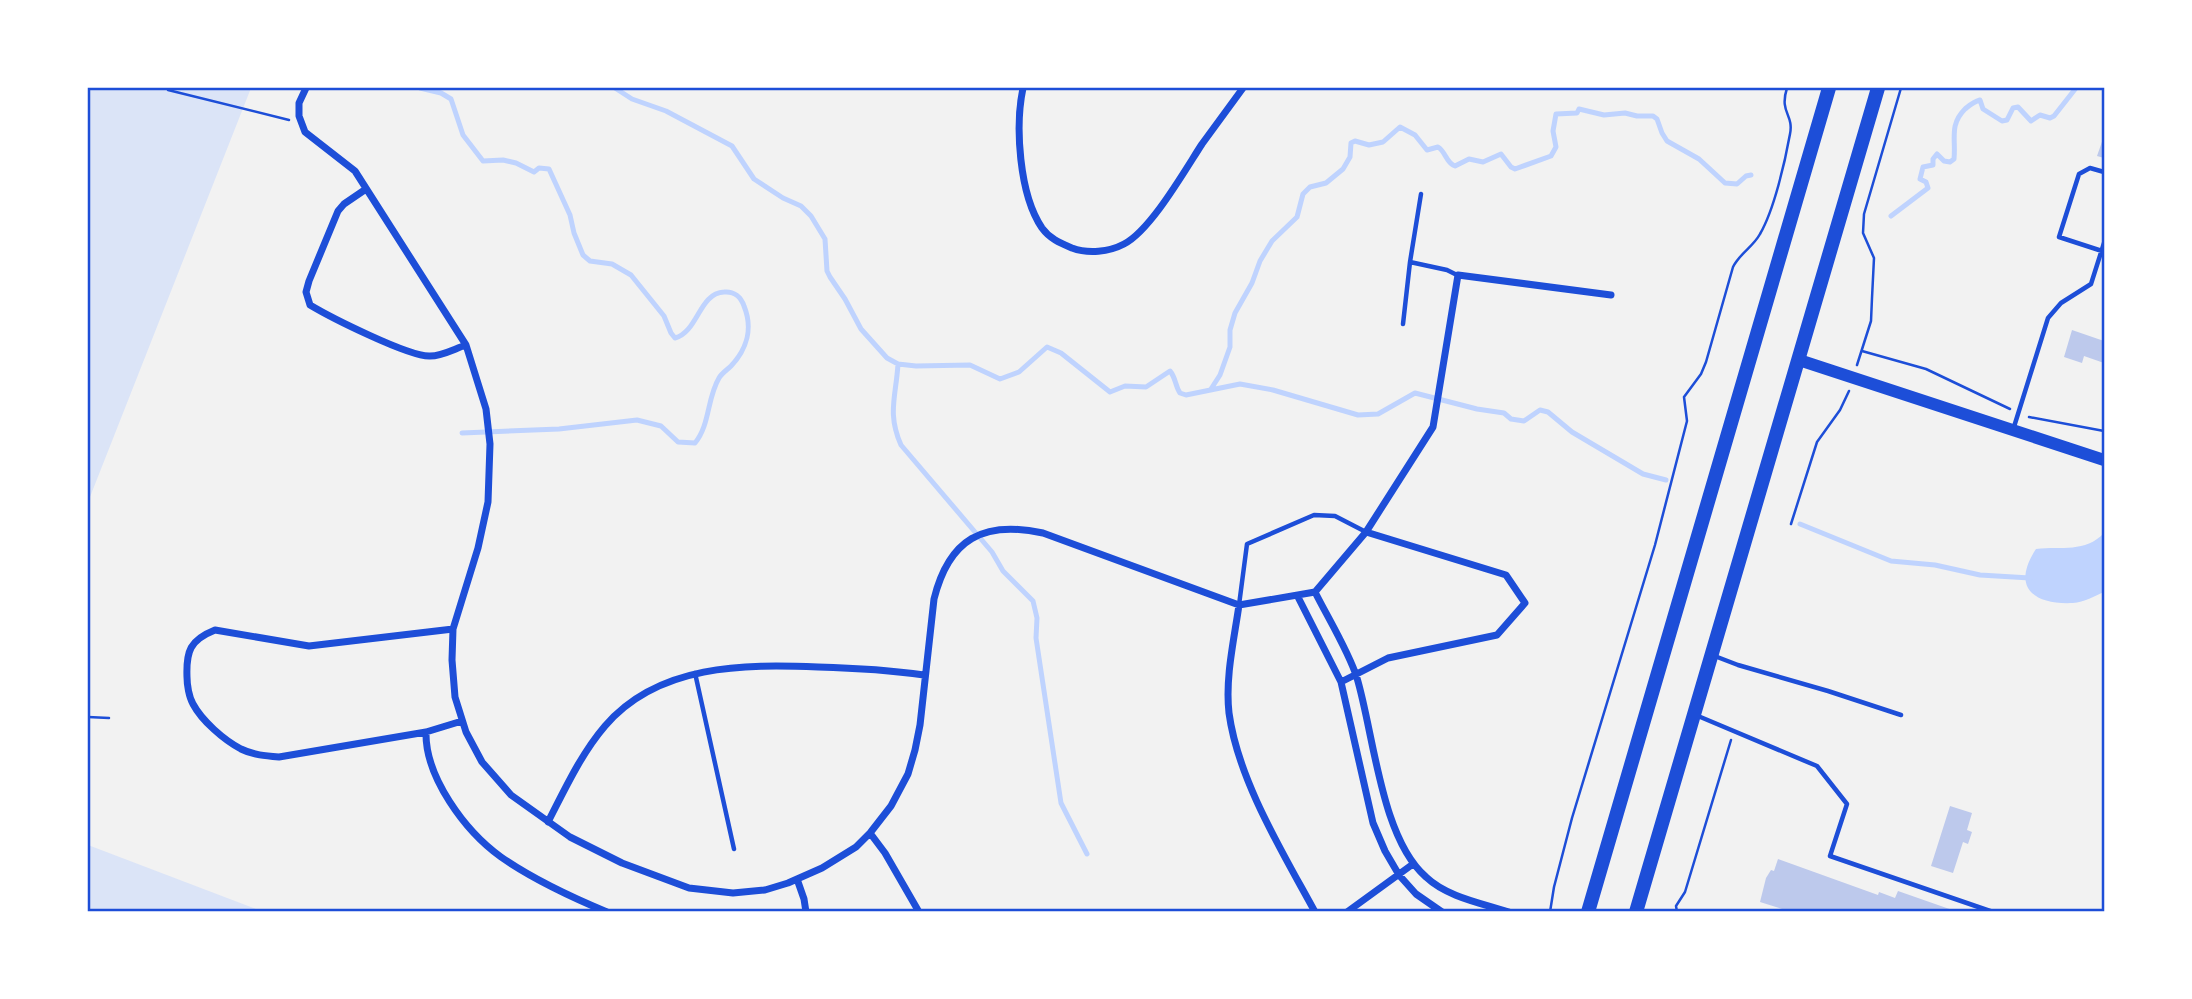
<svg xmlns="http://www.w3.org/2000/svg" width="2192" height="999" font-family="'Work Sans',sans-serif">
	<rect width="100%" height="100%" fill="#f2f2f2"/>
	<path fill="#dbe4f7" d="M88 88H251L88 502Z
		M88 845 261 911H88Z"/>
	<path fill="#bfd3fe" d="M2104 533V592C2095 596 2084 602 2073 603 2033 605 2011 587 2036 549 2062 546 2085 553 2104 533Z"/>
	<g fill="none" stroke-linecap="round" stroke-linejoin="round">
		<path stroke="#bfd3fe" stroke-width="5" d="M420 88 441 93 451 99 463 135 483 161 503 160 516 163 534 172 539 168 549 169 570 215 574 233 583 255 590 261 612 264 631 275 664 316 671 333 675 338C698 332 699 293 724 292 734 291 741 297 744 306 753 328 747 349 731 366 727 370 722 373 719 378 707 398 710 425 695 443L678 442 661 426 637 420 559 429 462 433
			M615 88 632 99 666 111 732 146 754 179 783 198 801 206 811 216 825 239 827 271 830 277 845 299 861 329 887 358 898 364 916 366 970 365 1000 379 1019 372 1047 347 1061 353 1110 392 1125 386 1146 387 1170 371C1176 378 1175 386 1180 393L1186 395 1240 384 1273 390 1358 415 1378 414 1415 393 1477 409 1504 413 1511 419 1524 421 1540 410 1548 412 1572 432 1643 474 1666 480
			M1891 216 1928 188 1926 182 1920 179 1923 167 1933 165V159L1937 154 1944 161 1950 162 1954 159C1956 139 1949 125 1965 109 1970 105 1973 102 1980 100L1983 109 2002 121 2007 120 2013 108 2018 107 2031 121 2040 115 2050 118 2054 116 2076 88
			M898 364C896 397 887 413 901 445L992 552 1003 571 1033 601 1037 618 1036 638 1061 803 1087 854
			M1211 389 1220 375 1230 347V330L1235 313 1252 283 1260 261 1272 241 1297 217 1303 194 1310 187 1326 183 1343 169 1350 157 1351 143 1355 141 1369 145 1383 142 1400 127 1415 135 1427 150 1438 147C1446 152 1446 163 1455 166L1469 159 1483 162 1501 154 1511 167 1515 169 1551 156 1556 147 1553 131 1556 114 1577 113 1579 109 1604 115 1625 113 1637 116H1653L1657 119 1662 133 1667 141 1699 159 1725 183 1737 184 1746 176 1751 175
			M1800 524 1891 561 1935 565 1980 575 2030 578"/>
	</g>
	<path fill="#bdc9ec" d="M2104 136V158L2097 156Z
		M2072 330 2104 341V363L2084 356 2082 363 2064 357Z
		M1950 806 1972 813 1967 830 1972 832 1968 844 1963 842 1953 873 1931 866Z
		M1778 859 1878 895 1879 892 1895 898 1898 891 1958 912H1781L1782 909 1760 902 1766 878 1771 870 1774 871Z"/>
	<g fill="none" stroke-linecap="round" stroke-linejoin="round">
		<path stroke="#1d4ed8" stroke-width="2.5" d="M167 88 168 90 289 120
			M1862 351 1926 369 2010 409
			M1857 365 1871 321 1872 298 1874 258 1863 233 1864 214 1901 88
			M2029 417 2104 431
			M1791 524 1817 442 1840 410 1849 391
			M88 717 109 718
			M1550 912 1554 887 1572 818 1655 545 1687 421 1684 397 1701 374 1706 362 1733 267C1740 253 1753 247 1760 234 1774 210 1785 162 1790 134 1794 114 1779 113 1787 88
			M1677 912 1676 906 1685 892 1731 740"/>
		<path stroke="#1d4ed8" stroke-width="4.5" d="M2102 251 2059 237 2079 174 2090 168 2104 172
			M1410 262 1421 194
			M1403 324 1410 262 1447 270 1457 275
			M2013 430 2048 318 2061 303 2091 284 2104 243
			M1239 605 1247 544 1314 515 1335 516 1366 532
			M1712 655 1738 665 1828 691 1901 715
			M695 673 734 849
			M1698 716 1817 766 1847 804 1830 856 1993 912"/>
		<path stroke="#1d4ed8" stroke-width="7" d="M306 88 299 103V116L305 132 355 171 466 345 486 409 490 444 488 502 478 548 453 629 452 660 455 697 466 732 482 762 511 795 570 837 622 863 689 888 733 893 765 890 788 883 822 868 856 847 870 833 891 806 908 774 915 750 920 725 934 599C949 539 983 520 1043 533L1239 605 1315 592
			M1023 88C1015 126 1019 194 1042 228 1050 239 1060 243 1072 248 1088 254 1109 252 1124 244 1151 230 1185 170 1202 144 1216 125 1230 106 1243 88
			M366 189 344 204 338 211 309 281 306 292 310 305C330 317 409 357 430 356 442 356 454 349 466 345
			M1315 592 1366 532 1433 427 1458 275 1611 295
			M1315 592C1328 618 1349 652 1357 678 1374 735 1381 838 1426 877 1447 897 1481 903 1509 912
			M1298 597 1341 682 1373 823 1385 851 1399 875 1416 894 1442 912
			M1239 605C1234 640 1225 678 1229 713 1238 780 1283 853 1315 912
			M453 629 309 646 215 630C190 640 186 651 187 677 187 685 189 697 193 704 202 721 224 740 241 749 253 755 266 756 279 757L426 732 462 721
			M1341 682 1388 658 1497 635 1525 603 1506 575 1366 532
			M426 732C425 777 465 831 501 857 534 880 571 897 607 912
			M548 822C565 789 581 754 605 726 658 664 744 664 818 667 854 668 889 670 924 675
			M870 833 885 853 919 912
			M797 879 804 899 806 912
			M1347 912 1413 864"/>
		<path stroke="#1d4ed8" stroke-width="12" d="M1799 360 2104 460"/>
		<path stroke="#1d4ed8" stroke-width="14" d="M1588 912 1829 88
			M1636 912 1878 88"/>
	</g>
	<rect width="2192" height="999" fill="none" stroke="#ffffff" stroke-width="178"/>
	<rect x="89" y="89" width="2014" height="821" fill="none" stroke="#1d4ed8" stroke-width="2.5"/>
</svg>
